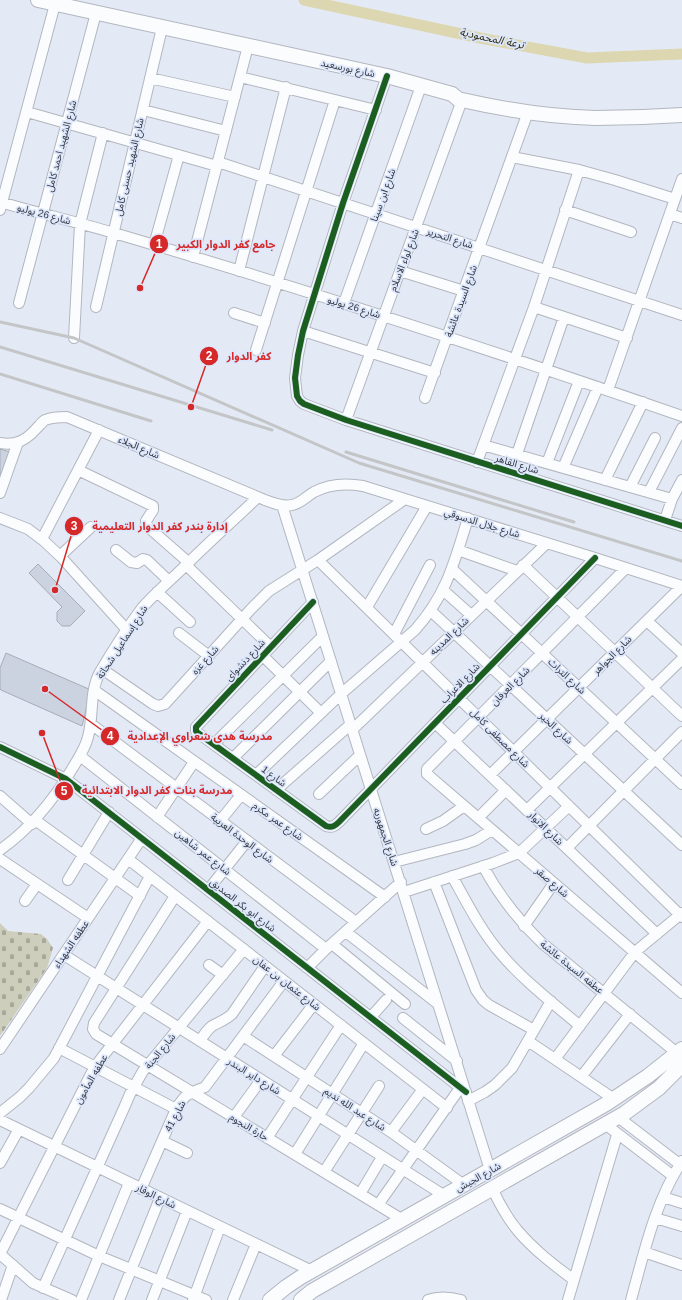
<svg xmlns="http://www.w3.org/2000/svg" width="682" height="1300" font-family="Arial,'Noto Sans Arabic',sans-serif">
	<defs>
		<pattern id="cemetery-stones" width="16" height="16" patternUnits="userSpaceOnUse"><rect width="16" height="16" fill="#cecebd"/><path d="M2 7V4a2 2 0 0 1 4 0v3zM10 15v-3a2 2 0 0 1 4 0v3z" fill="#a8a89b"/></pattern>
	</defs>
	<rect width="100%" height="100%" fill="#e4eaf5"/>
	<path fill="url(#cemetery-stones)" d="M0 923 8 931 41 934 47 939 53 948 47 968 0 1036Z"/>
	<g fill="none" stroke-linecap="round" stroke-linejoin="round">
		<path stroke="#dcd7b0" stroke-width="11" d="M304 0 480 38 587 58 682 54"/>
	</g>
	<path fill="#cbd2e0" stroke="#a8acb5" d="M0 449 10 452 0 481Z
		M38 564 85 611 70 626H62L57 621V612L62 607 29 573Z
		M6 653 91 690 82 726 1 690 0 689V668Z"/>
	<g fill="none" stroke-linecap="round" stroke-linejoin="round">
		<defs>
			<path id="minor" d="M387 76 343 203 303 331 298 355 295 378 297 396 300 401 304 404 346 420 682 526
				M240 77 376 110
				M150 78 235 97
				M143 110 226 131
				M27 112 217 166
				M512 157 579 170 615 180 675 199
				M218 162 682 315
				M0 202C38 213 77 222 114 233 305 289 494 351 682 416
				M0 210 55 4
				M565 210 631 232
				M670 214 682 218
				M154 245 179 155
				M193 257 248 46
				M239 271 286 87
				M400 271 464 291
				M19 303 96 13
				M344 303 421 86
				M96 307 162 28
				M534 307 627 338
				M234 313 265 323
				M303 331 435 373
				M74 338 80 224 103 133
				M256 350 335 100
				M608 390 682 179
				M425 398 528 112
				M346 420 462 100
				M0 443C16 446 26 440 36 429 39 426 42 422 45 420 52 417 60 417 67 417L265 500C273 503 283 507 292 505 300 504 307 496 314 492 329 484 346 483 363 486L595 558 682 586
				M483 445 672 499
				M517 454 564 317
				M477 462 534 307 579 170
				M547 463 579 381
				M563 468 598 387
				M78 470 153 506V510L146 521 147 526 188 562
				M605 480 643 402
				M630 487 655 438
				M649 492 682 428
				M0 493 18 442
				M282 505 490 1170
				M0 518 28 529 44 541 61 557 127 630
				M665 520 672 499 682 480
				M42 539 99 430
				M116 550 131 562 137 563 143 559 147 560 169 581
				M458 550 517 571
				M60 556 91 527
				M318 560 682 917
				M186 565 271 647
				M523 565 682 716
				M626 568 427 769V774L682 993
				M452 569 682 784
				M443 590 471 615
				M157 592 190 622
				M313 602 196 727V731L198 733 326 826C332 828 335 826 339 822L595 558
				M367 607 427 506
				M431 611 682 845
				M647 621 682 653
				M179 633 209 656
				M394 634 430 565
				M263 656 321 713
				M102 669 153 704 158 706 165 704 251 609 269 591 318 560 405 499
				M94 690 385 897
				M435 723 657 934
				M91 724 356 922
				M352 730 547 543
				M214 744 323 636
				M0 747 66 779 466 1092
				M80 756 326 949
				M233 758 331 661
				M256 775 341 694 415 630C447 594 454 563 468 518
				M490 775 682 586
				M276 790 351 724
				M319 794 360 755
				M0 796 32 824
				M527 810 682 659
				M157 817 194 762
				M478 818 506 790
				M35 820 140 896
				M220 821 241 795
				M426 829 443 821 464 806
				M567 848 682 732
				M0 850C31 828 53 801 72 769 78 759 85 749 88 737 94 715 89 692 100 672 113 650 127 628 142 608 155 593 171 580 185 566 209 542 234 520 258 497
				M0 859 88 918
				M128 859 447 1108
				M394 862 465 844 476 840 492 830
				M483 866C499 896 518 920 542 943L677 1053
				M452 876C467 903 481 931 501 954 524 981 553 1003 580 1026
				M68 880 109 812
				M434 882 476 990 483 1000 489 1005 534 1030
				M208 890 247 841
				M404 892 493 863 519 853 569 806
				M175 896 94 1023 93 1029 96 1034 403 1220
				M25 901 37 884
				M524 926 554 883
				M346 932 437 1003
				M332 944 405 1004
				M64 955 445 1196
				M209 965 223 975
				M307 968 326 949 401 882
				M371 1017 386 1000
				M403 1018 457 1061
				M243 1036 391 1132 464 1185
				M200 1041C203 1036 207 1030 212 1026 219 1022 226 1020 232 1014L265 966
				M528 1041 614 1099
				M59 1048 176 1109
				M0 1049 142 838
				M274 1056 314 1004
				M555 1059 635 952 682 913
				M581 1077 630 1014
				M468 1101 485 1092 495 1085 512 1068 551 1001
				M0 1113 20 1097 29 1088 54 1058 150 876
				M234 1117 261 1080
				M618 1117 682 1166
				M0 1120 312 1271
				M605 1124 673 1176
				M391 1132 423 1089
				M267 1138 341 1025
				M162 1141 187 1153
				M295 1154 364 1043
				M0 1163 19 1129
				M324 1172 379 1086
				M492 1188C499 1203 507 1218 518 1231 534 1250 554 1265 574 1280
				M141 1189 176 1109C186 1093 188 1094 205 1087L284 981
				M360 1194 382 1157
				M663 1197 682 1203
				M378 1205 460 1088
				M0 1209 99 1256 206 1300
				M655 1218 682 1226
				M644 1252 682 1265
				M0 1254 91 1074 100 1060 208 921
				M0 1254 33 1283 72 1300
				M43 1288 124 1108 130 1094 143 1071 244 949
				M1 1300 13 1265
				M81 1300 129 1183
				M119 1300 160 1198
				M152 1300 187 1211
				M193 1300 220 1227
				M233 1300 256 1244
				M428 1300C439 1296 450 1297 461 1300
				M568 1300 617 1135
				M631 1300C644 1253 655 1202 682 1161"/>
			<path id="secondary" d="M38 0 387 76 452 94 458 99 462 100C506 110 551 117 596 118 625 118 653 117 682 115
				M270 1300 286 1287 301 1277 606 1104 648 1076 682 1049
				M301 1300 312 1291 625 1113 659 1088 682 1065"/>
		</defs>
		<use href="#minor" stroke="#b2b6bf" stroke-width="12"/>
		<use href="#secondary" stroke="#b2b6bf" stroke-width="16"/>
		<use href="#minor" stroke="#fbfcfe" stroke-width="10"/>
		<use href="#secondary" stroke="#fbfcfe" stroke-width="14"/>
		<path stroke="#c3c5c7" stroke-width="3" d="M0 322 74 338 359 463 682 561
			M0 347 272 430
			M0 374 151 421
			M346 452 574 522"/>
		<defs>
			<path id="cycleway" d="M387 76 343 203 303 331 298 355 295 378 297 396 300 401 304 404 346 420 682 526
				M313 602 196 727V731L198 733 326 826C332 828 335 826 339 822L595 558
				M0 747 66 779 466 1092"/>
		</defs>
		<use href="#cycleway" stroke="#dde7fc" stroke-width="8"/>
		<use href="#cycleway" stroke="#1b5e20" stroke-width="6"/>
	</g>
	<g text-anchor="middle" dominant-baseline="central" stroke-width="3.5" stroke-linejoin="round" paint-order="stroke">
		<g font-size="10" fill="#33373f" stroke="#dde7fc">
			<text transform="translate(348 68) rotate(12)">شارع بورسعيد</text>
			<text transform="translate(61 146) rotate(-75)">شارع الشهيد احمد كامل</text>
			<text transform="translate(129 167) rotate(-77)">شارع الشهيد حسنى كامل</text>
			<text transform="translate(383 195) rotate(-70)">شارع ابن سينا</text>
			<text transform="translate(44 214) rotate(15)">شارع 26 يوليو</text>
			<text transform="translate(450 238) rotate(18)">شارع التحرير</text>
			<text transform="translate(404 260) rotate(-69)">شارع لواء الاسلام</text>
			<text transform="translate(461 301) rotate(-70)">شارع السيدة عائشة</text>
			<text transform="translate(354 307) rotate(17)">شارع 26 يوليو</text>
			<text transform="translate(139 447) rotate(23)">شارع الجلاء</text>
			<text transform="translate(517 464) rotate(17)">شارع القاهر</text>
			<text transform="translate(482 523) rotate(17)">شارع جلال الدسوقي</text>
			<text transform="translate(449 636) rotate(-44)">شارع المدينه</text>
			<text transform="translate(122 642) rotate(-57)">شارع إسماعيل شحاتة</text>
			<text transform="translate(612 655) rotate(-45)">شارع الجواهر</text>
			<text transform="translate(205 660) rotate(-48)">شارع غزه</text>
			<text transform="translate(245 660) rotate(-47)">شارع دنشواى</text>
			<text transform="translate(567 676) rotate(43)">شارع التراث</text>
			<text transform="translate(460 683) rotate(-46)">شارع الاعراب</text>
			<text transform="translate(510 686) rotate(-45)">شارع العرفان</text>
			<text transform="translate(556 728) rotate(43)">شارع الخير</text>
			<text transform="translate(500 738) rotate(45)">شارع مصطفى كامل</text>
			<text transform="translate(274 776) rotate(36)">شارع 1</text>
			<text transform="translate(278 821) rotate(35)">شارع عمر مكرم</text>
			<text transform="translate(546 828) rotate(44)">شارع الانوار</text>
			<text transform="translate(386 837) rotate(72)">شارع الجمهوريه</text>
			<text transform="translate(242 838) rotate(37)">شارع الوحدة العربية</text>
			<text transform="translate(203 852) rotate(38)">شارع عمر شاهين</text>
			<text transform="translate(552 882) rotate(41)">شارع صقر</text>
			<text transform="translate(243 905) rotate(38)">شارع ابو بكر الصديق</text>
			<text transform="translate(71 944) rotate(-56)">عطفه الشهداء</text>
			<text transform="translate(572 967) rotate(39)">عطفه السيدة عائشة</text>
			<text transform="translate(287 983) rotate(38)">شارع عثمان بن عفان</text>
			<text transform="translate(160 1051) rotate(-51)">شارع الجنة</text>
			<text transform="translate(254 1076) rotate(32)">شارع داير البندر</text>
			<text transform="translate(91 1079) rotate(-60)">عطفه المأمون</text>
			<text transform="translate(355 1109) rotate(33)">شارع عبد الله نديم</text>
			<text transform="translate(175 1116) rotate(-62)">شارع 41</text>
			<text transform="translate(249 1127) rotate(31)">حارة النجوم</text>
			<text transform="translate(478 1177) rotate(-29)">شارع الجيش</text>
			<text transform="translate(156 1196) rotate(26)">شارع الوقار</text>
		</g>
		<g font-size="11" font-style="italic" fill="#2f2b0f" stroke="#dde7fc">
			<text transform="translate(492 38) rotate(12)">ترعة المحمودية</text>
		</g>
	</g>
	<path fill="none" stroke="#d62828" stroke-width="1.5" d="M140 288L159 244M191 407L209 356M55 590L74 526M45 689L110 736M42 733L64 791"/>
	<g fill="#d62828" stroke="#dde7fc" stroke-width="1.5">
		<circle cx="140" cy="288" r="4"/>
		<circle cx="191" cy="407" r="4"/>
		<circle cx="55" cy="590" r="4"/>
		<circle cx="45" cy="689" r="4"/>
		<circle cx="42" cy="733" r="4"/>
		<circle cx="159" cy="244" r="10"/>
		<circle cx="209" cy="356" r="10"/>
		<circle cx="74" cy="526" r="10"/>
		<circle cx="110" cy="736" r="10"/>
		<circle cx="64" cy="791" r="10"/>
	</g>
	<g font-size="12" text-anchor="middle" font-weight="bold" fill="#fff">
		<text x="159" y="248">1</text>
		<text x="209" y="360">2</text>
		<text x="74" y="530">3</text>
		<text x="110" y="740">4</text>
		<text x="64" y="795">5</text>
	</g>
	<g font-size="11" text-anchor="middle" font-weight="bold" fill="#d62828" stroke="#dde7fc" stroke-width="3.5" stroke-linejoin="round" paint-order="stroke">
		<text x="226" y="248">جامع كفر الدوار الكبير</text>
		<text x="249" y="360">كفر الدوار</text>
		<text x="160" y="530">إدارة بندر كفر الدوار التعليمية</text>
		<text x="200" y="740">مدرسة هدى شعراوي الإعدادية</text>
		<text x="157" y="794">مدرسة بنات كفر الدوار الابتدائية</text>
	</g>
</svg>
